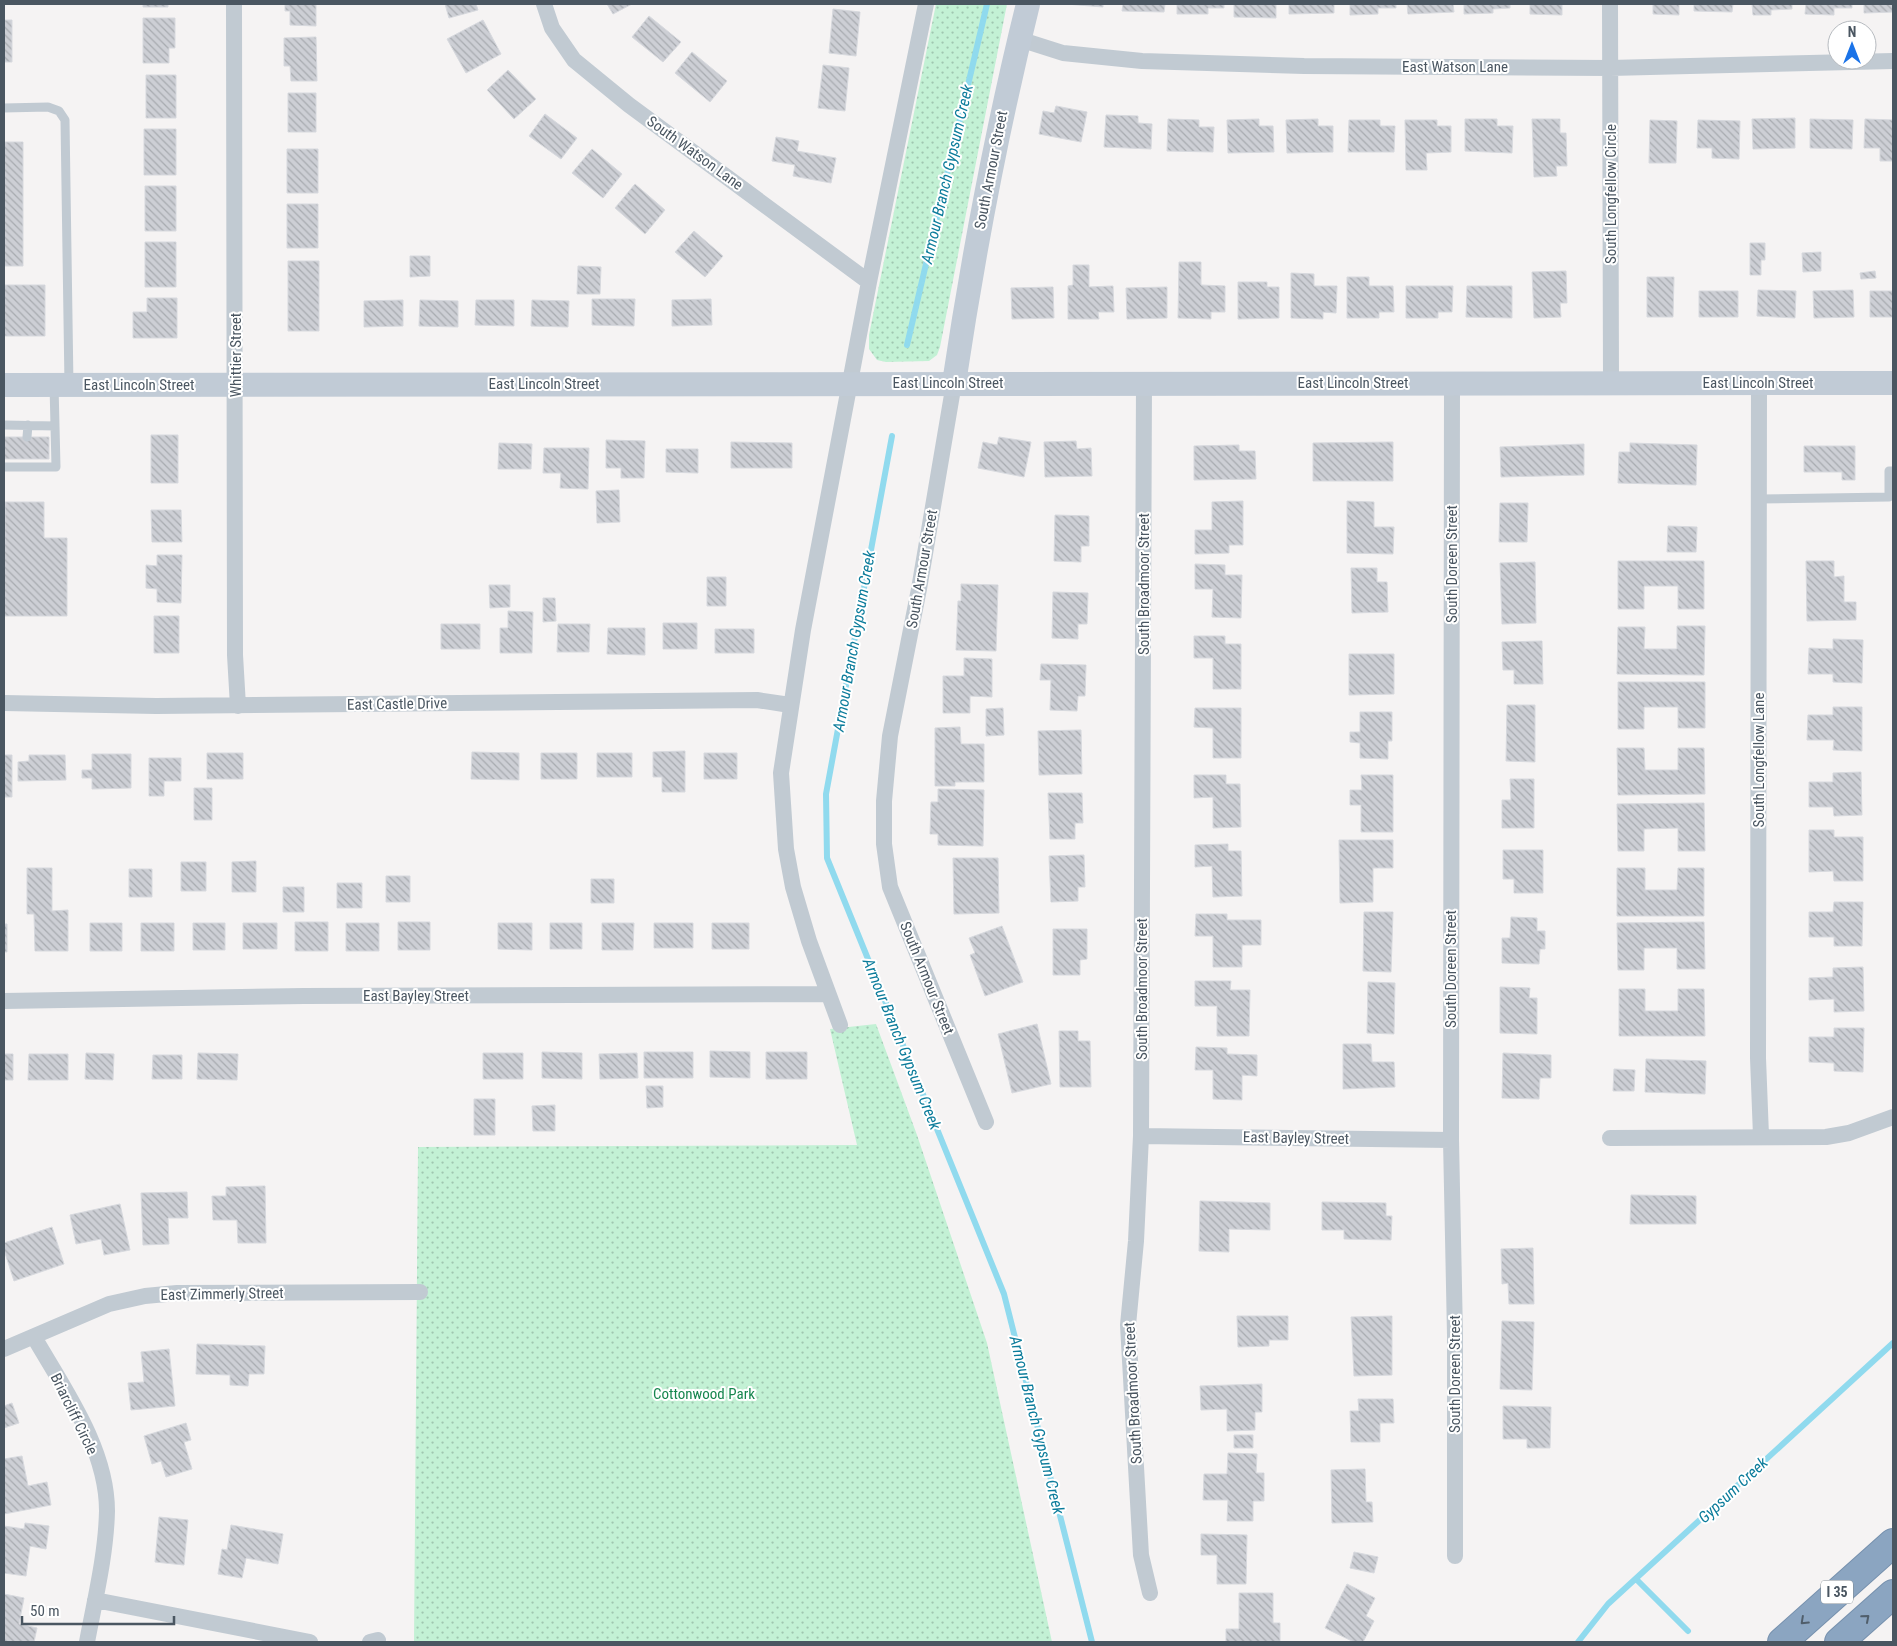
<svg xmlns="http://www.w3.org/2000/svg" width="1897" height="1646" font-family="'Roboto Condensed',sans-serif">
	<defs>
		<pattern id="grass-dots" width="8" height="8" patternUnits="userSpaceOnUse" patternTransform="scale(1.25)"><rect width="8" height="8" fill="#c3f1d5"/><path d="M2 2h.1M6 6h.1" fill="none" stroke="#a0c6b0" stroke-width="1.8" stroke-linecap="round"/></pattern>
		<pattern id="building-back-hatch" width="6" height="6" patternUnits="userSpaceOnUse" patternTransform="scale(1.25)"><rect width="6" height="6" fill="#cdcfd5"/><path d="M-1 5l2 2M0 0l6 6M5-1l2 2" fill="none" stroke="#a8abb0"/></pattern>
	</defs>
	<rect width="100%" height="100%" fill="#f5f3f3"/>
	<path fill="url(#grass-dots)" d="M936 4H1007L940 347 937 355 929 361 886 362 877 360 869 349V335Z
		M876 1024 917 1135 987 1343 1052 1642H414L418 1147 857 1145 830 1029Z"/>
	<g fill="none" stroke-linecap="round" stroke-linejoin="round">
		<path stroke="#90daee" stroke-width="6" d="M907 345 987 4
			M892 436 826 794 827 858 1004 1294 1092 1642
			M1637 1580 1688 1631
			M1578 1642 1608 1604 1893 1343"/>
	</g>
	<path fill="url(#building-back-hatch)" stroke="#d7d9de" d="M143 4H168V7H143Z
		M285 4H316V26L290 25V11H285Z
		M445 4H476L478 10 449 18Z
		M607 4H632L613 14Z
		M1066 4H1103V7Z
		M1123 4H1165L1164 12 1122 11Z
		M1177 4H1224V8H1208V14H1177Z
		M1234 4H1276V18L1234 17Z
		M1289 4H1334V13L1289 14Z
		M1350 4H1396V8H1378V14L1350 15Z
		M1407 4H1453L1454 12 1408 14Z
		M1464 4H1510V8L1493 9V13L1464 14Z
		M1530 4H1562V15L1530 14Z
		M1653 4H1679V15L1653 14Z
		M1694 4H1733L1732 12 1694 11Z
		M1752 4H1792V9L1771 10V15H1753Z
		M1806 4H1852V8H1834V15L1805 14Z
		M1864 4H1893V12L1864 13Z
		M833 9 860 12 856 56 829 53Z
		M649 16 681 42 663 62 632 37Z
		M143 18H175V48H169V63H143Z
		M4 20H12V62H4Z
		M483 20 501 54 466 73 447 39Z
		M316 37 317 81H291L290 66H284V38Z
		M692 52 727 81 710 102 675 73Z
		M823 65 849 68 845 111 818 108Z
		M508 70 536 99 514 119 487 90Z
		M146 75H176V118H146Z
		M288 93H316V132H288Z
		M1056 106 1087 112 1081 142 1039 134 1043 111 1054 113Z
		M545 114 577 138 561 159 529 136Z
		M1106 115 1138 116V123L1152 124 1151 149 1104 147Z
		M1795 118V148L1753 149 1752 119Z
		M1168 119 1199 120V127H1214L1213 152 1167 151Z
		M1259 119V126H1273L1274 152 1228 153 1227 120Z
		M1318 119V126H1333V152L1287 153 1286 120Z
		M1465 119H1497V126H1513L1512 153 1465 151Z
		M1532 119H1560V133H1566L1567 166H1556L1557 176 1534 177Z
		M1810 119 1853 120 1852 149 1810 148Z
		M1865 119 1893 120V161H1880V148H1864Z
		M1349 120H1380V126H1395L1394 152H1348Z
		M1405 120H1437V126H1451V152L1426 153 1427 170H1406Z
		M1650 120 1677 121 1676 163H1649Z
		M1698 120 1740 121 1739 159 1712 158V148H1697Z
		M144 129H176V175H144Z
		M776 137 799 141 797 151 836 158 831 183 793 176 795 165 772 161Z
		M4 142H23V266H4Z
		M287 149H318V193H287Z
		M592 149 622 174 603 198 572 173Z
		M635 184 665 210 645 234 615 208Z
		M145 186H176V231H145Z
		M287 204H318V248H287Z
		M694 231 723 256 705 277 675 252Z
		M145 242H176V287H145Z
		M1750 243H1765V260H1761V275H1750Z
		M1821 252V271L1803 272 1802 253Z
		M410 256H430V276L410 277Z
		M288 261H319V331H288Z
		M1179 262H1201V285L1225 286V312H1211V319L1178 318Z
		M1073 265H1089V287L1113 286 1114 312H1098L1099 319H1068V286L1073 285Z
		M578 266 601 267 600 294H577Z
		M1566 271 1567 303H1560L1561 317 1534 318 1532 272Z
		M1875 271 1876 278 1861 279 1860 273Z
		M1291 273 1314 274V286H1337L1336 313 1323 312V319L1291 318Z
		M1347 277H1369V286H1393L1394 312H1379V318H1347Z
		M1647 277H1674L1673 317H1647Z
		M1238 282H1267V287H1279V318L1238 319Z
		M4 285H45V336H4Z
		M1406 286H1453L1452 312H1438V318H1406Z
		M1467 286H1512V318L1466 317Z
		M1053 287 1054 318 1012 319 1011 288Z
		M1167 287V318L1127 319 1126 288Z
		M1758 290 1796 291 1795 318 1757 316Z
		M1853 290 1854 317 1814 318 1813 291Z
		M1699 291H1738V317H1699Z
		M1870 291H1893V317H1870Z
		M147 298H177V338H133V312H147Z
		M592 299H635L634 326 592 325Z
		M711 299 712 325 672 326V300Z
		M403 300V326L364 327V301Z
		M420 300 458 301V327L419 326Z
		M476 300H514V326L475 325Z
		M532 300 569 301 568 327 531 326Z
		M151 435H178V483H151Z
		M4 437H49V459H4Z
		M999 437 1031 442 1024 477 978 468 983 442 997 445Z
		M606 440 645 441 644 478H621V468H606Z
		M1076 441 1077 449 1091 448 1092 476 1045 477 1044 442Z
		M731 442 792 443V468H731Z
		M1393 442V481H1313V443Z
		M499 443 532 444 531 469H498Z
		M1630 443 1697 445 1696 485 1618 483 1619 452H1630Z
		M1584 444V475L1501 477 1500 447Z
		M1239 445V451H1255L1256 479 1194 480V446Z
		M1804 446H1855V480H1842V472H1804Z
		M544 448H589L588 489 560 488 561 473H543Z
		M666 449H698V473L666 472Z
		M619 490 620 522 597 523 596 491Z
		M1243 501V545H1229V553L1195 554V530H1212V502Z
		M1347 501 1374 502V527H1394L1393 554 1347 553Z
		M5 502H44V538H67V616H4Z
		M1500 503H1528L1527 542H1499Z
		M151 510H181L182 542H152Z
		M1055 515 1089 516V546H1081V562L1054 561Z
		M1668 526 1697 527 1696 552H1667Z
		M157 555H182L181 603 157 602V589L146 588V565L157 566Z
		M1618 561H1704V609H1678V586H1644V609H1618Z
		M1806 561H1834V577L1844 576V602H1856V620L1807 621Z
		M1535 562 1536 623 1502 624 1500 563Z
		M1195 564 1225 565V575H1242L1241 618 1212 617 1213 589H1195Z
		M1351 568H1377V582H1387L1388 612 1352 613Z
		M707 577H726V606H707Z
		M961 584 998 585 996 651 956 650 958 601H961Z
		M489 585H510V607L490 608Z
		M1053 592 1088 593 1087 624H1078V639L1052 638Z
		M543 598H555L556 621 543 622Z
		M508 611 533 612 532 653H500V628H508Z
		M154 616H179V653H154Z
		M663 623H697V649H663Z
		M441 624H480V649H441Z
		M558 624H590L589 652H557Z
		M1677 626H1705L1704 675 1617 674 1618 627H1645L1644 649H1677Z
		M608 628H645V655L607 654Z
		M715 629H754V653H715Z
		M1194 636H1225V644H1241V689H1213V658H1194Z
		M1833 639 1863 640 1862 683 1833 682V674H1808L1809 648 1833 649Z
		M1542 641 1543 684H1514V670H1503L1502 642Z
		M1349 654H1394V694L1349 695Z
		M964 658 992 659V697L970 696V713H943V676H964Z
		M1041 664 1086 665 1085 696H1078L1077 711 1050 710 1051 680H1040Z
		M1618 682H1705V728H1678V707H1644V729H1618Z
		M1507 705H1535V762L1506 761Z
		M1833 707H1862V751L1833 750 1834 740H1807L1808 715H1833Z
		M1003 708 1004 735 986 736V709Z
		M1195 708H1241V758H1213V728L1194 727Z
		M1360 712H1392V741H1388V759L1360 758V743L1350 742V732H1360Z
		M960 727 961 744H984V782H955V786H935V728Z
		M1081 730 1082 774 1039 775 1038 731Z
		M1617 748H1644L1645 770H1678V748H1704L1705 794 1618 795Z
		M685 751V792H662V777H653V752Z
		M472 752 519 753V780L471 779Z
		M207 753H243V779H207Z
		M541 753H577V779H541Z
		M597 753H632V777H597Z
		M704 753H737V779H704Z
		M92 754H131V788L92 789V778H82V770H92Z
		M4 755H12V797H4Z
		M29 755H65L66 780 18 781V762L29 761Z
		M149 758H181V781H164V796H149Z
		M1861 772 1862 815 1834 816 1833 807H1809V782H1833V773Z
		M1194 775H1226V784H1240L1241 827 1213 828V797L1194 798Z
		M1361 775H1393V832H1361V805H1350V790H1362Z
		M1510 779H1534V828H1502V800H1511Z
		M194 788H212V820H194Z
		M938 789 984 790 983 846 938 845V834H930L931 802H938Z
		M1048 793H1082L1083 823H1075V839H1050Z
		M1704 803 1705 851H1678V828L1644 829V851H1618L1617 804Z
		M1809 830H1834V837H1863V881H1834L1833 871 1809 872Z
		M1339 840H1393V868H1373V902L1340 903Z
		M1228 844V851H1241L1242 896 1213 897 1212 866 1195 867V845Z
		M1503 850H1543V893H1514V879H1503Z
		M1084 855 1085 887H1078V901L1051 902 1049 856Z
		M953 858H998L999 913 954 914Z
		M256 861V892H232V862Z
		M181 862H206V891H181Z
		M27 868H52V911L68 910V951H35L34 914H27Z
		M1617 868H1645V890H1677L1678 868H1704V916H1617Z
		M129 869H152V897H129Z
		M386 876H410V902H386Z
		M591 879H614V903H591Z
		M337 883H362V908H337Z
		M283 887H304V912H283Z
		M1834 902H1863L1862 946H1834V937H1809V912H1833Z
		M1364 912H1393L1391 972 1363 971Z
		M1196 914H1227V920H1261V945H1242V967H1213V936H1195Z
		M1511 917 1537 918V931H1545V949H1540L1539 964 1502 963V938H1510Z
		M295 922H328V951H295Z
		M398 922H430V950H398Z
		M1704 922 1705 969H1677V948H1644V970H1618L1617 923Z
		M90 923H122V951H90Z
		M141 923H174V951H141Z
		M193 923H225V950H193Z
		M243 923H277V949H243Z
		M346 923H379V951H346Z
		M498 923H532V950L498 949Z
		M550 923H582V949H550Z
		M602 923H634L633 950H602Z
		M654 923H693V948H654Z
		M712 923H749V949H712Z
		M4 924H7V952H4Z
		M1002 926 1023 982 985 996 970 955 975 953 969 938Z
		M1053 929H1087V959L1080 960V975H1053Z
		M1863 967 1864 1011 1834 1012V999L1809 1000V978L1833 977V968Z
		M1195 981H1231L1230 990H1250L1249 1036H1217V1006H1195Z
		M1368 982 1395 983 1394 1034 1367 1033Z
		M1500 987 1530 988 1529 998H1537V1034L1500 1033Z
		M1619 989H1645V1011H1678V989H1704L1705 1036H1619Z
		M1037 1024 1051 1084 1012 1093 998 1034Z
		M1834 1028H1864L1863 1072 1834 1071V1063L1809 1062V1037H1834Z
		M1059 1031H1078V1041H1090L1091 1087H1060Z
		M1343 1044H1371L1372 1062H1394L1395 1087 1343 1089Z
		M1196 1047 1227 1048V1054L1257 1055V1076L1242 1075V1100L1213 1099V1070H1195Z
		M710 1051 750 1052V1078L710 1077Z
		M542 1052 582 1053V1079L542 1078Z
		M644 1052H693V1078H644Z
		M766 1052H807V1079H766Z
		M86 1053 114 1054 113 1080 85 1079Z
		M198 1053 238 1054 237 1080 197 1079Z
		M483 1053H523V1079H483Z
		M637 1053 638 1078 600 1079 599 1054Z
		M1503 1053 1551 1055V1078H1540L1539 1099 1502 1098Z
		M4 1054H13V1080H4Z
		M29 1054H68V1080H28Z
		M153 1055H182V1079H152Z
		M1646 1059 1706 1061 1705 1094 1645 1092Z
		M1614 1069 1635 1070 1634 1091H1613Z
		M646 1086H663V1107L647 1108Z
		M474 1099H495V1135H474Z
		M555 1105V1131H533L532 1106Z
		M265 1186 266 1243H238L237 1220H213L212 1196H226V1187Z
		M187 1192 188 1218H168L169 1244 143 1245 141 1193Z
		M1631 1195 1696 1196V1224H1630Z
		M1200 1201 1270 1203V1230L1229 1229V1252L1199 1251Z
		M1322 1202 1386 1203V1216H1392L1391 1240 1344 1239V1230H1322Z
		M120 1204 130 1250 104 1255 101 1239 76 1244 70 1215Z
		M52 1227 64 1264 14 1281 4 1250V1243Z
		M1533 1248 1534 1304H1509L1508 1283 1502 1284 1501 1249Z
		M1237 1316H1288V1340H1269V1346L1238 1347Z
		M1392 1316V1375L1354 1376 1351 1317Z
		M1502 1321 1534 1322 1532 1390 1500 1389Z
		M197 1344 265 1346 264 1374H249L248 1386 230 1385V1375L196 1374Z
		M169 1349 175 1406 131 1410 128 1383 144 1382 141 1352Z
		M1262 1384V1412H1255V1430L1227 1431V1409L1201 1410 1200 1386Z
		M1358 1399H1393L1394 1423H1380V1442H1351L1350 1411H1359Z
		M12 1403 19 1423 4 1428V1406Z
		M1503 1406 1551 1407 1550 1448H1527V1439H1503Z
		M186 1423 191 1440 184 1442 192 1469 166 1477 161 1461 152 1464 144 1436Z
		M1234 1435H1253V1448H1234Z
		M1228 1453 1257 1454 1256 1473H1264V1501H1253V1521H1227L1228 1500H1203L1204 1474H1227Z
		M22 1456 28 1486 47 1482 51 1505 4 1514V1459Z
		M1365 1469 1366 1502H1372L1373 1522 1332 1523 1331 1470Z
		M159 1517 188 1520 184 1565 155 1562Z
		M25 1523 49 1526 46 1549 30 1546 26 1576 4 1573V1526L24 1529Z
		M231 1525 283 1534 278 1564 246 1558 242 1578 218 1574 222 1549 227 1550Z
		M1201 1534 1247 1535 1246 1584H1217V1555H1201Z
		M1354 1552 1378 1557 1374 1573 1350 1568Z
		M1347 1584 1375 1598 1366 1616 1374 1621 1363 1642H1354L1325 1628Z
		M1239 1593H1273V1623H1280V1642H1226V1629H1239Z
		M4 1594 24 1598 19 1624 37 1628 34 1642H4Z"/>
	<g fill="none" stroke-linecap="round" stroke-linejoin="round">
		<defs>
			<path id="highway" d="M1782 1642 1893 1543
				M1839 1642 1893 1594"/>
		</defs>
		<use href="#highway" stroke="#7690ad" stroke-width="30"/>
		<path stroke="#c1cad2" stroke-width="9" d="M4 108 48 107 59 111 65 120 69 385
			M4 425 55 426
			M27 437 28 425
			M4 467H56L54 385
			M1759 499 1889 497V471H1893"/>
		<path stroke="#c1cad2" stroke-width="16" d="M234 4 235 655 238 706
			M544 4 552 28 574 60 629 105 869 282
			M1610 4 1611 383
			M1019 39 1063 53 1142 61 1304 66 1610 68 1893 61
			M1144 382 1141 1136 1136 1241 1128 1325 1141 1555 1150 1593
			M954 383 919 589 890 736 884 801V844L890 887 986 1122
			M1452 383 1451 1140 1455 1335V1556
			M1759 384 1758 1058 1761 1136
			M4 703 156 706 757 700 790 705
			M4 1001 304 996 827 994
			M840 1025 809 941 793 887 786 849 781 773 803 630 869 282 926 4
			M1141 1136 1451 1140
			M1610 1138 1826 1137 1849 1133 1893 1117
			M34 1337C64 1389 107 1448 107 1511 106 1555 95 1599 87 1642
			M4 1349 109 1304 145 1296 177 1293 420 1292
			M95 1600 310 1642
			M370 1642 378 1640"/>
		<path stroke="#c1cbd6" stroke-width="24" d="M954 383C973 256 997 129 1028 4
			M4 385 1893 383"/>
		<use href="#highway" stroke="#8ba5c1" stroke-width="28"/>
	</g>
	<defs><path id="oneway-chevron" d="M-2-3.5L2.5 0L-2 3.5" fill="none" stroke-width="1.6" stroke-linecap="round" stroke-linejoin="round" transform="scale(1.25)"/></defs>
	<g stroke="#505e6b">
		<use href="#oneway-chevron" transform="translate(1866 1618) rotate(-41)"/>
		<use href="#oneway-chevron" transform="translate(1804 1621) rotate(137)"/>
	</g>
	<g text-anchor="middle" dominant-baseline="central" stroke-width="4" stroke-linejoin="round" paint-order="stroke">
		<rect fill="#fff" stroke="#808990" stroke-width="1" x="1821" y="1580.5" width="32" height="23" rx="4"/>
		<g font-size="14" font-weight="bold" fill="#4a5661">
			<text x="1837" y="1592">I 35</text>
		</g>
		<g font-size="15" fill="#4a5661" stroke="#fff">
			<text x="1455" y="67">East Watson Lane</text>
			<text transform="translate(695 153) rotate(36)">South Watson Lane</text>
			<text transform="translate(991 170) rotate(-79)">South Armour Street</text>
			<text transform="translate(1611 194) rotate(-90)">South Longfellow Circle</text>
			<text transform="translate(236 355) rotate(-90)">Whittier Street</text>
			<text x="948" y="383">East Lincoln Street</text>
			<text x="1353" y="383">East Lincoln Street</text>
			<text x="1758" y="383">East Lincoln Street</text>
			<text x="544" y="384">East Lincoln Street</text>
			<text x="139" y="385">East Lincoln Street</text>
			<text transform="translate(1452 564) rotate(-90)">South Doreen Street</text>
			<text transform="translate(922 569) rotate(-80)">South Armour Street</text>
			<text transform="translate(1144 584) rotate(-90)">South Broadmoor Street</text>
			<text transform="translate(397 704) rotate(-1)">East Castle Drive</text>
			<text transform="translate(1759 760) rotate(-90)">South Longfellow Lane</text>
			<text transform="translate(1451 969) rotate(-90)">South Doreen Street</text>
			<text transform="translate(927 978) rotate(68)">South Armour Street</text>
			<text transform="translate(1142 989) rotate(-90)">South Broadmoor Street</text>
			<text x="416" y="996">East Bayley Street</text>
			<text transform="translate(1296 1138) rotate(1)">East Bayley Street</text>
			<text transform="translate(222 1294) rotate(-1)">East Zimmerly Street</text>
			<text transform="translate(1455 1374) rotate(-90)">South Doreen Street</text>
			<text transform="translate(1133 1393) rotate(-93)">South Broadmoor Street</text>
			<text transform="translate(74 1414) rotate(64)">Briarcliff Circle</text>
		</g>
		<g font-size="15" fill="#17864f" stroke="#fff">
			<text x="704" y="1394">Cottonwood Park</text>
		</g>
		<g font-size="16" font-style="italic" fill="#0c7c9b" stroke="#fff">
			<text transform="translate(947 174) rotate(-77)">Armour Branch Gypsum Creek</text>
			<text transform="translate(854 641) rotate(-80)">Armour Branch Gypsum Creek</text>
			<text transform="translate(902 1044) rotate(68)">Armour Branch Gypsum Creek</text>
			<text transform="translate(1037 1425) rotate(76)">Armour Branch Gypsum Creek</text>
			<text transform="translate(1733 1490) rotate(-43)">Gypsum Creek</text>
		</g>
	</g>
	<rect width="1897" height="1646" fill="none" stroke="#4a5661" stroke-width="10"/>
	<g transform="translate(1852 45)"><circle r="24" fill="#ffffff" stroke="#b7bbc0"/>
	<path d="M0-4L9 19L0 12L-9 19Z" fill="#1a73e8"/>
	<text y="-8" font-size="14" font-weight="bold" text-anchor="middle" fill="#4a5661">N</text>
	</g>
	<path d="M22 1616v8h152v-8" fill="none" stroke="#4a5661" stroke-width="2.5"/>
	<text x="30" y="1616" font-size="15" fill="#4a5661" stroke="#ffffff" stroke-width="4" paint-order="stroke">50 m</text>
</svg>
